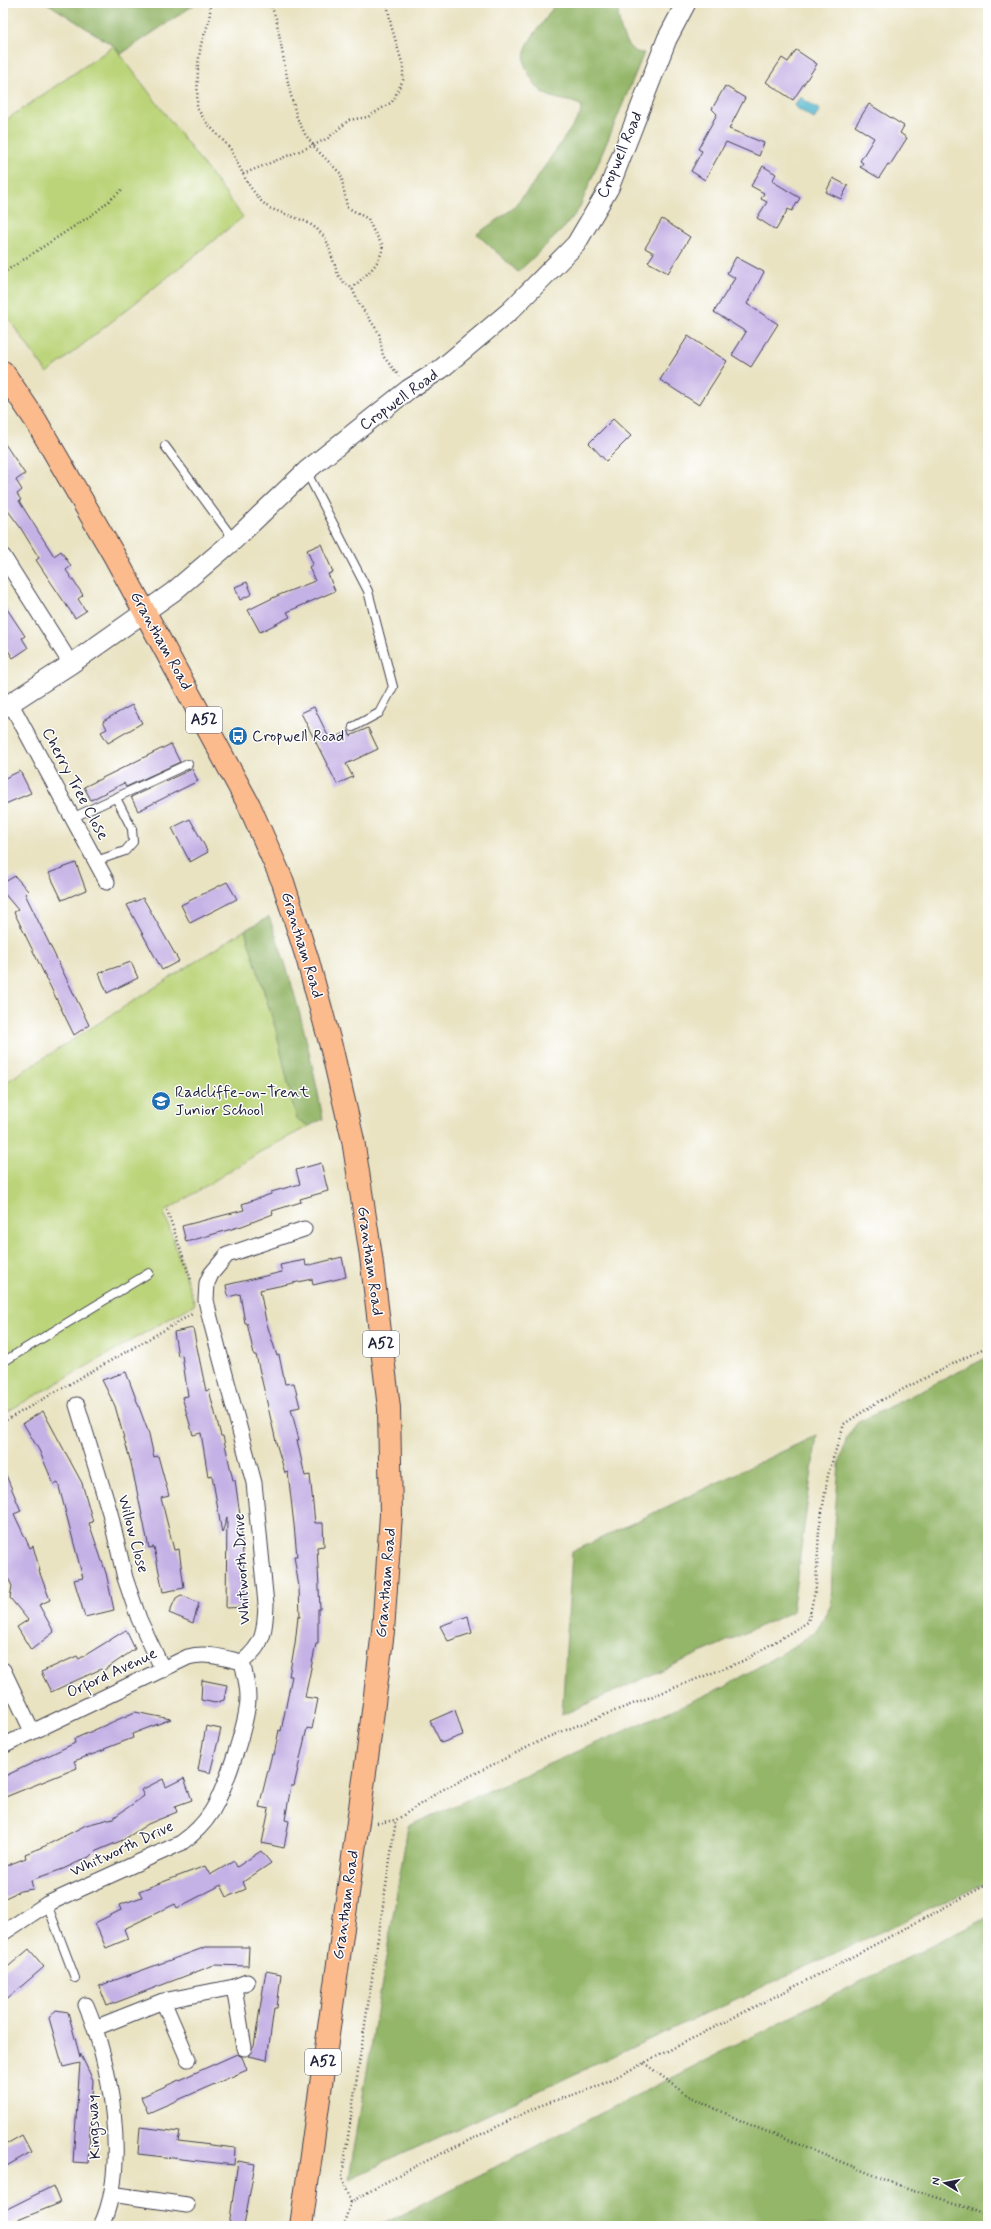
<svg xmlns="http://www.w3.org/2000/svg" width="991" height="2229" font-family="Mynerve,sans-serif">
	<rect width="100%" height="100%" fill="#fff"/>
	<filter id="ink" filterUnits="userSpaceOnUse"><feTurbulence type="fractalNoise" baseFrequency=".025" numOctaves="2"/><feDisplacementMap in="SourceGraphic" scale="8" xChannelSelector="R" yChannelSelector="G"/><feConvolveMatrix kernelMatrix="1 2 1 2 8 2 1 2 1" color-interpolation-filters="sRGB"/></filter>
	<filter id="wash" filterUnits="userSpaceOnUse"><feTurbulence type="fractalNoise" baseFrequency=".012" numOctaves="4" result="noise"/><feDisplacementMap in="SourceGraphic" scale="16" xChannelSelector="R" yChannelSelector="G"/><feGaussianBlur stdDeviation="0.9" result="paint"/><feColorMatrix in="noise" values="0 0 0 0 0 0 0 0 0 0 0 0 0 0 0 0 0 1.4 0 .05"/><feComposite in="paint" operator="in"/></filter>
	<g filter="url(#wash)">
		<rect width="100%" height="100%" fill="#e9e3c2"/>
		<path fill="#bbd479" stroke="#6e7b5a" d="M114 46 243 217 47 373 3 311V122Z
			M245 930 276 1030 293 1105 297 1119 309 1126 260 1152 164 1212 195 1304 3 1414V1084Z"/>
		<path fill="#94b669" stroke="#5b6c52" d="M47 3H192L194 5 121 54 114 46Z
			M555 3H618C617 19 623 55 644 53L579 209 564 228 518 272 477 234 511 210 532 185 580 115 582 106C570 99 555 101 544 93 538 90 534 82 530 76 511 47 544 29 555 3Z
			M269 917C294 983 310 1050 323 1119L309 1126 297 1119 293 1105 276 1030 245 930Z
			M988 1357V1882L349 2179 408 1826 724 1687 799 1643 817 1630 831 1605 833 1540 839 1465 847 1437 857 1423Z
			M817 1435 792 1612 562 1715 572 1552Z
			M988 1917V2226H379Z"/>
		<path fill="#4cb3cb" stroke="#376a83" d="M800 97 820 110 814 119 794 106Z"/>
		<g id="blocks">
			<path fill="#c4b1e5" d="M796 50 817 64 793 100 766 82 782 58 788 62Z
				M725 86 745 98 729 129 764 143 759 156 726 142 705 180 691 171 702 151 698 149 717 114 712 109Z
				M869 104 904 126 900 133 907 138 890 165 888 164 879 178 860 167 863 163 860 161 874 138 855 126Z
				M763 166 776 174 772 181 800 198 792 211 788 209 776 230 757 218 767 202 761 199 764 193 751 186Z
				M833 178 848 186 841 199 826 192Z
				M662 219 690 237 668 273 648 262 654 253 645 248Z
				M736 257 764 272 747 304 778 324 751 367 732 355 746 332 714 312 735 278 727 273Z
				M688 336 727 361 699 405 660 380Z
				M613 419 631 436 606 461 589 443Z
				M3 441 25 474 16 480 22 490 17 494 21 500 19 501 54 556 61 551 71 566 66 570 83 595 78 599 86 611 75 618 36 560 39 558 20 527 3 504Z
				M321 544 333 572 328 574 335 591 287 612 290 617 260 632 248 610 279 595 315 581 309 567 313 564 307 550Z
				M247 582 252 594 240 600 235 587Z
				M3 603 25 636 22 638 28 648 13 658 3 643Z
				M132 705 142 723 108 743 101 732 107 729 103 721Z
				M314 707 330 740 349 731 350 736 368 728 378 749 346 764 353 777 337 784 301 713Z
				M171 744 180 762 126 787 124 783 91 800 84 787Z
				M192 769 198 781 138 811 131 797Z
				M20 771 31 793 3 805V779Z
				M190 819 208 852 190 862 172 828Z
				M76 863 86 890 62 900 49 873Z
				M15 876 28 891 25 894 89 1025 74 1035 14 912 18 910 3 892V883Z
				M227 882 237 899 190 923 181 905Z
				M143 898 179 961 162 970 127 905Z
				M131 962 138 978 107 993 99 973Z
				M321 1163 328 1191 300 1199 301 1202 272 1211 273 1214 242 1226 186 1242 182 1226 244 1210 242 1204 271 1194V1192L300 1184 296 1170Z
				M342 1257 346 1277 313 1285 312 1279 260 1290 266 1321 277 1356 279 1355 285 1384 294 1383 300 1407 291 1409 299 1440H297L305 1476 310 1475 315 1523H323L324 1546 317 1547 320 1609H318V1644H316L305 1697 318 1699 312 1729 307 1728 294 1786H291L285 1820 289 1821 284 1848 262 1843 269 1809 259 1807 272 1754 274 1755 279 1730 281 1731 292 1676H289L295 1644 298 1617H300L299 1587 294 1556H297L294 1525 288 1472 285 1473 277 1446 256 1355H254L247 1323H245L240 1294 228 1297 226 1285 282 1272 280 1265 305 1260 306 1266Z
				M193 1328 206 1391 209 1390 221 1436H223L233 1480H235L241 1522 246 1607 226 1608 227 1517 222 1533 212 1475 208 1476 201 1433 193 1435 182 1397 188 1396 182 1355 178 1356 174 1332Z
				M126 1372 149 1434 154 1457 158 1456 169 1496 161 1498 174 1550 179 1549 184 1588 163 1592 154 1547 149 1548 131 1463 115 1406 102 1380Z
				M43 1411 82 1483 93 1522 89 1523 106 1573 114 1610 85 1617 74 1580 83 1578 58 1483 54 1485 39 1450 23 1423Z
				M3 1468 21 1511 14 1514 30 1548 33 1546 40 1571H39L50 1600 39 1605 54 1632 31 1650 17 1627 28 1620 10 1598 12 1586 3 1568Z
				M181 1595 199 1603 193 1623 169 1613 176 1598Z
				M468 1616 472 1633 448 1641 440 1626Z
				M126 1630 135 1649 103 1671 101 1669 51 1692 41 1672 77 1656 79 1659Z
				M202 1680 227 1685 224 1700 215 1703 201 1700Z
				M455 1710 463 1735 441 1743 430 1721Z
				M135 1712 171 1719 132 1734 133 1738 104 1749 105 1750 74 1761 77 1768 3 1798V1777L75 1743 74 1739Z
				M206 1726 221 1729 210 1773 198 1770Z
				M184 1778 192 1800 175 1806 177 1812 148 1824 123 1840 94 1852 89 1857 63 1869 31 1880 33 1889 20 1891 3 1899V1867L26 1858 25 1854 45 1846 86 1825 113 1818 144 1796 141 1790 163 1779 166 1787Z
				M261 1851 271 1863 243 1882 246 1889 227 1897 221 1885 177 1908 175 1904 124 1929 128 1939 106 1948 95 1923 121 1910 119 1905 142 1897 139 1891 205 1866 210 1875 234 1861 237 1867Z
				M206 1947H249L248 1966 214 1965 107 2006 99 1986Z
				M29 1949 44 1967 3 2002V1971Z
				M266 1971 281 1974 277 2008H274L267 2060 248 2056 254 2046Z
				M56 2010 68 2012 80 2057V2053L93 2080 88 2163 73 2162 80 2063 63 2067 49 2018Z
				M237 2054 242 2057 247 2070 148 2113 141 2097Z
				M140 2127 180 2132 178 2141 235 2148 234 2165 138 2154Z
				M22 2135 31 2152 3 2168V2146Z
				M238 2161 255 2164 244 2226H229Z
				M53 2186 60 2203 3 2226V2211Z"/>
		</g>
	</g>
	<g filter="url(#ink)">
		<use href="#blocks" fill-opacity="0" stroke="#403f4f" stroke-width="1"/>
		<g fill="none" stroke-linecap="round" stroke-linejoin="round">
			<defs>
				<path id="service" d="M165 446 234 540
					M306 471 368 591 393 687 379 713 353 727
					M74 817 188 764
					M96 861 125 851 133 842 132 829 116 798
					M3 1362 149 1273
					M47 1904 75 1978"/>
				<path id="minor" d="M3 556 71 664
					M11 704 107 882
					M77 1405 110 1513 125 1578 139 1619 163 1670
					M3 1670 32 1731
					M3 1746 188 1657C206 1652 224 1658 242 1662
					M3 1933 47 1904 181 1843C194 1834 204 1824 212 1811 225 1789 248 1722 248 1698 248 1685 245 1674 242 1662 264 1644 265 1632 266 1604L254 1483 210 1318 206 1300 207 1283 211 1274 227 1255 304 1229
					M163 2001 188 2059
					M86 2005C111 2063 129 2167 101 2226
					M95 2028 163 2001 234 1987
					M244 2048 234 1987 247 1982
					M111 2194 187 2205"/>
				<path id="tertiary" d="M3 708 71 664 173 592 234 540 306 471 409 389 441 369 510 311 576 244 609 188 667 39 686 3"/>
				<path id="trunk" d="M3 372 36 421 115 557 249 805 283 882 308 961 332 1050 353 1140 371 1256 389 1408 391 1515 383 1631 368 1751 301 2226"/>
			</defs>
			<use href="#service" stroke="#403f4f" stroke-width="10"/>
			<use href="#minor" stroke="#403f4f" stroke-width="17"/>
			<use href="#tertiary" stroke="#403f4f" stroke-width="21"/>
			<use href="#trunk" stroke="#403f4f" stroke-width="24"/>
			<path stroke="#403f4f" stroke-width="2.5" stroke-dasharray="1 3" stroke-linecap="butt" d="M211 3 209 21 201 44 198 64 197 108 206 122 230 148 248 184 260 200 269 208 307 222 317 229 326 239 338 275 343 282 352 288 358 302 379 333 383 356 399 376
				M270 3 276 18 289 88 297 118 305 134 316 149 341 174 347 207 368 219 373 230 383 246C380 265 366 275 352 288
				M243 174 314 145 328 138 349 120 368 117 392 102 403 80V66L391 25 387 3
				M3 273 96 212 124 188
				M167 1210 191 1280
				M3 1422 194 1313
				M377 1823 396 1820 440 1791 548 1737 743 1661 808 1622 816 1587 819 1530 828 1475 844 1424 876 1403 988 1346
				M644 2063 689 2096 748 2124 898 2185 957 2204 988 2216
				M351 2202 342 2176 396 1820
				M343 2226 351 2202 402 2173 539 2106 596 2087 644 2063 833 1967 988 1884"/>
			<use href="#service" stroke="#fff" stroke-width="8"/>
			<use href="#minor" stroke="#fff" stroke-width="15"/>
			<use href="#tertiary" stroke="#fff" stroke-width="19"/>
			<use href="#trunk" stroke="#fbbb8d" stroke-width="22"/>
		</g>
	</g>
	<defs>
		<symbol id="bus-disc" viewBox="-11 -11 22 22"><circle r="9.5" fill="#1f6fb2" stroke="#fff"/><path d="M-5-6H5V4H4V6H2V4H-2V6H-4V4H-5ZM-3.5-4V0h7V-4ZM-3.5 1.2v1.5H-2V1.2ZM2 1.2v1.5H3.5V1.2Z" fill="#fff"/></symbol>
		<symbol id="school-disc" viewBox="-11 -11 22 22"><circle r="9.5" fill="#1f6fb2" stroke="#fff"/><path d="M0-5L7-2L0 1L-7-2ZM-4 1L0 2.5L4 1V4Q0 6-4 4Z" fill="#fff"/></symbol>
	</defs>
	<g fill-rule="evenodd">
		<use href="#bus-disc" x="227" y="725" width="22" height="22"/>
		<use href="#school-disc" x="150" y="1090" width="22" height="22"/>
	</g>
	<g text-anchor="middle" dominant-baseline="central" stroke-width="3" stroke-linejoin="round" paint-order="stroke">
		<g fill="#fff" stroke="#646476" stroke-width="1">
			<rect x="186" y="707" width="36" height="26" rx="3"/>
			<rect x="363" y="1331" width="36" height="26" rx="3"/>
			<rect x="305" y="2049" width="36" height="26" rx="3"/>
		</g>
		<g font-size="15" font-weight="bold" fill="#22223b">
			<text x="204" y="720">A52</text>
			<text x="381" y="1344">A52</text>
			<text x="323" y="2062">A52</text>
		</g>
		<g font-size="16" fill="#22223b" stroke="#fff">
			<text transform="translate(620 155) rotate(-67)">Cropwell Road</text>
			<text transform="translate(399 400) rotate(-36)">Cropwell Road</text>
			<text transform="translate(161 641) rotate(61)">Grantham Road</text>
			<text transform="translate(75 784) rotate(62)">Cherry Tree Close</text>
			<text transform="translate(302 945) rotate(73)">Grantham Road</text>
			<text transform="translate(370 1261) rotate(82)">Grantham Road</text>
			<text transform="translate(133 1534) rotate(75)">Willow Close</text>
			<text transform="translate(242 1569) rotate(-93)">Whitworth Drive</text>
			<text transform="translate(386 1583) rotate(-85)">Grantham Road</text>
			<text transform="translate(112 1673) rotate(-25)">Orford Avenue</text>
			<text transform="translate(122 1849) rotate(-25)">Whitworth Drive</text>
			<text transform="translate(346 1905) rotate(-82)">Grantham Road</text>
			<text transform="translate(94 2127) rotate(-93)">Kingsway</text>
		</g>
		<g font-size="16" fill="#22223b" stroke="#fff" text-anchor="start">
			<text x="252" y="736">Cropwell Road</text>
			<text x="175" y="1092">Radcliffe-on-Trent<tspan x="175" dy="18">Junior School</tspan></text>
		</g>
	</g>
	<rect width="991" height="2229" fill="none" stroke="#fff" stroke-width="16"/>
	<g transform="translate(945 2183) rotate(280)" stroke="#ffffff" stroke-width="3" paint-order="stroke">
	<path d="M0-3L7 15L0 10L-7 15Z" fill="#22223b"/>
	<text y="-6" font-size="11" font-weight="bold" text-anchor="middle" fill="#22223b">N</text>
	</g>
</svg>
